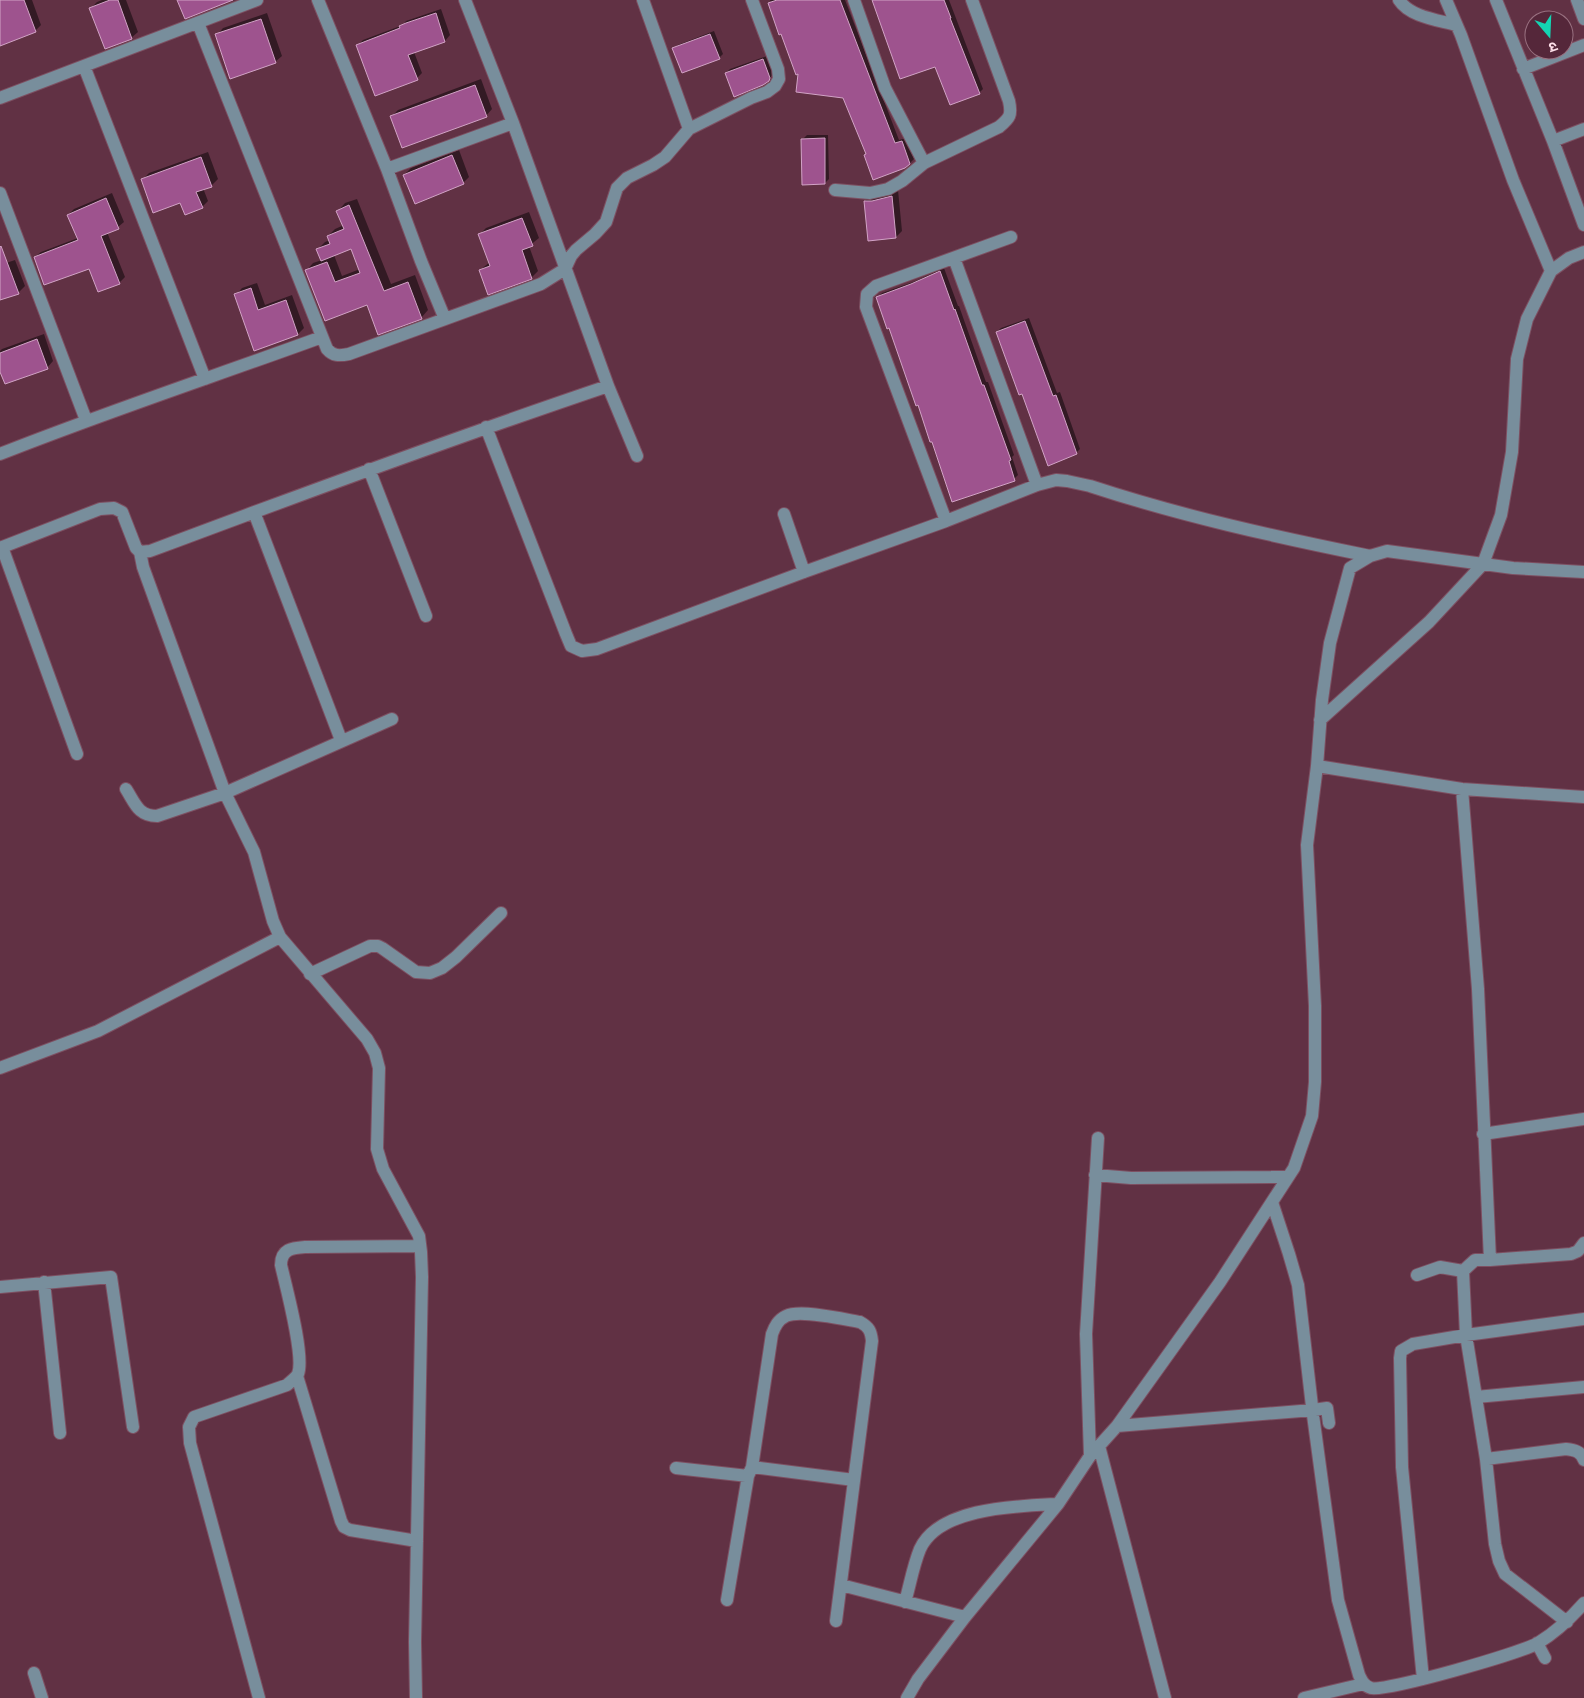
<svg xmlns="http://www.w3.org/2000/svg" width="1584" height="1698" font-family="'PT Serif','Noto Sans Devanagari',serif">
	<rect width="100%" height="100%" fill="#613144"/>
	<path fill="#0007" fill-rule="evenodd" d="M0 0H32L41 25 35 31 0 41Z
		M102 0H126L138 32 131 38 91 8 97 2Z
		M770 0H845L899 140 906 138 914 159 910 163 905 167 844 96 800 72Z
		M871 0H949L983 89 979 93 936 65Z
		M441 9 450 35 445 41 414 52 422 73 417 78 357 46 363 40 403 25 406 21Z
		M267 13 282 56 275 62 217 35 223 28Z
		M714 31 723 54 719 58 674 49 678 45Z
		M767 56 774 73 768 80 726 73 730 69Z
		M481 79 492 109 486 116H392L398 110Z
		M807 135H828L829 179 825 183 803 139Z
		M459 150 469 177 463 183 404 175 411 168Z
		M208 152 218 179 211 186 203 188 208 201 202 207 181 201 142 180 149 173Z
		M898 190 902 231 896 237 865 201 871 195H879Z
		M112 193 124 222 118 227 107 232 125 277 119 283 89 267 35 257 41 252 78 238 68 215 74 209Z
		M357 199 391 284 415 275 428 310 421 318 367 304 306 271 313 263 322 260 317 250 325 242 330 240 328 236 335 229 344 225 338 211 345 203ZM352 248 360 269 342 276 334 255Z
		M529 212 539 238 529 246 538 271 532 277 489 293 480 270 490 262 480 234 486 228Z
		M15 260 25 286 18 293 0 299V265Z
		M944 268 958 306H959L986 382H988L1014 455 1012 457 1018 475 1014 479 933 440 878 297 882 293 916 281Z
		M257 283 265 305 292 295 304 328 298 334 255 349 236 295 242 288Z
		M1029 318 1057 393 1060 392 1080 449 1076 453 1023 392 997 332 1001 328Z
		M44 334 53 361 47 368H0V351L2 349Z"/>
	<path fill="#9e538e" stroke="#d2a3c6" d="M0 0H24L36 32 0 46Z
		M110 0H118L132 39 105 49 89 8Z
		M177 0H233L185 19Z
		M777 0H840L895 143 902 141 910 164 905 168 873 180 864 155 866 154 843 98 796 92 798 74 796 75 781 34 779 35 768 3Z
		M872 0H944L951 18H950L980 94 950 105 935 67 900 79Z
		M436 13 445 42 408 55 418 80 375 96 356 45 400 28 399 26 406 23Z
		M261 19 276 63 230 79 215 34Z
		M710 34 720 59 682 73 672 48Z
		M763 59 770 78 769 81 763 85 734 97 725 73Z
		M475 85 487 117 402 148 390 116Z
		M825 138V184L802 185 801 139Z
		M452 155 464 184 415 204 403 175Z
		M201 157 212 187 196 192 203 208 185 215 180 203 153 213 141 179Z
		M892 196 896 238 868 241 864 201H872Z
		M106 198 119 229 101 236 120 284 98 292 89 269 44 285 34 257 78 240 67 215Z
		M349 205 384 291 408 282 422 319 378 335 367 305 325 321 305 270 327 262 335 282 360 273 351 249 321 261 316 249 330 244 327 236 344 229 336 211Z
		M522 218 533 246 522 250 532 279 488 295 479 270 490 266 478 234Z
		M1 246 19 294 0 300V247Z
		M940 271 954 310 955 309 982 385H984L1011 460 1009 461 1015 481 952 502 932 442H930L918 405 916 406 889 328 887 329 876 297 911 284Z
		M251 288 258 310 286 300 298 335 254 351 234 294Z
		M1025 321 1053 396 1056 395 1077 454 1048 466 1022 394 1019 395 996 332Z
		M37 339 48 369 5 384 0 372V353Z"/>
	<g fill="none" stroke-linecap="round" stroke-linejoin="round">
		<defs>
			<path id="minor" d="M318 0 387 169 421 261 445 319
				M643 0 689 129
				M854 0 885 88 924 163
				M1399 0C1410 17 1438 20 1456 25
				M1496 0 1553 141 1584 225
				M1577 0 1584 19
				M198 23 327 349C333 356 339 356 349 354L541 284 565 269 571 256 576 250 595 234 606 222 617 188 627 178 653 165 665 157 689 129 751 98 767 92 775 86 779 79 778 69 752 0
				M84 66 205 379
				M1523 69 1584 45
				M0 98 257 0
				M513 123 608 386 637 456
				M1553 141 1584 129
				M387 169 513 123 465 0
				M835 190 870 193 888 189 902 181 924 163 999 127C1010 118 1012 115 1009 101L972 0
				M0 193 86 420
				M954 258 1037 485
				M1551 271 1569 258 1584 252
				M486 427 566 634 571 646 582 651 597 649 804 572 946 521 1037 485 1056 480 1067 481 1090 486C1181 516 1276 537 1370 556
				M0 454C106 412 215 376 322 337
				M369 469 426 616
				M254 512 341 740
				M784 514 804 572
				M946 521 866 307 867 294 876 286 1011 237
				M2 547 77 754
				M0 548 100 509 114 508 122 512 136 548 140 552 150 551C302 494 454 438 608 386
				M140 552 143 567 225 793 254 852 273 921 280 937 367 1039 375 1053 379 1068 377 1149 383 1169 419 1236 421 1252 422 1277 415 1642 416 1698
				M1320 720 1429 622 1483 564 1501 515 1512 452 1517 359 1527 319 1551 271 1513 180 1461 35 1446 0
				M1317 766 1462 789 1584 797
				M126 789C135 803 138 816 157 816L225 793 392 719
				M1462 789 1478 989 1490 1260H1475L1463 1271 1466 1335 1486 1459 1495 1544 1499 1561 1505 1574 1567 1622
				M310 974 370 946H378L382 948 416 972 430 973 442 968 456 957 501 913
				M0 1068 98 1031 280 937
				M1483 1134 1584 1119
				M1095 1175 1131 1178 1288 1177
				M1272 1202 1289 1254 1298 1285 1313 1415 1338 1600 1359 1675C1362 1681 1364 1686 1371 1688 1386 1692 1521 1653 1538 1643 1556 1632 1570 1619 1584 1603
				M1490 1260 1571 1254 1578 1251 1584 1243
				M1417 1275 1440 1267 1463 1271
				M44 1282 60 1433
				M0 1287 111 1277 133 1427
				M297 1376 341 1521 344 1527 350 1530 417 1541
				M1476 1397 1584 1387
				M1117 1426 1313 1410 1327 1408 1329 1423
				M1099 1446 1165 1698
				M1090 1456 1086 1334 1098 1138
				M1486 1459 1566 1449C1574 1450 1581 1451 1584 1460
				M752 1467 854 1480
				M676 1468 748 1476
				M841 1585 965 1617
				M727 1600 748 1476 752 1467 772 1334C775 1326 778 1320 786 1316 800 1309 843 1319 860 1322 869 1327 871 1331 872 1341L836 1621
				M905 1602C910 1585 913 1566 920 1549 939 1507 1018 1506 1058 1504
				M1537 1643 1545 1658
				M34 1673 42 1698
				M1423 1679 1402 1467 1400 1358 1401 1351 1413 1344 1466 1335 1584 1319
				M259 1698 190 1443 189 1427 194 1417 287 1385C290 1382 296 1378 298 1374 305 1356 286 1287 281 1265 281 1249 292 1248 305 1247L420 1246
				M907 1698 918 1679 965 1617 1058 1504 1090 1456 1117 1426 1220 1282 1294 1168 1312 1116 1315 1082V1006L1307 845 1317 766 1322 700 1330 643 1350 568 1370 556 1387 551 1513 568 1584 572
				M1304 1698 1363 1684"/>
		</defs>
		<use href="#minor" stroke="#7d5062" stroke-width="14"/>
		<use href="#minor" stroke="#788e9c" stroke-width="12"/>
	</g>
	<g transform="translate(1549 35) rotate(161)"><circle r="24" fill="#55273a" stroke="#997180"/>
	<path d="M0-4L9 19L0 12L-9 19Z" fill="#14d5b3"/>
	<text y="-8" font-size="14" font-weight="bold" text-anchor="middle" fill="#ffe0ea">उ</text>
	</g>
</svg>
